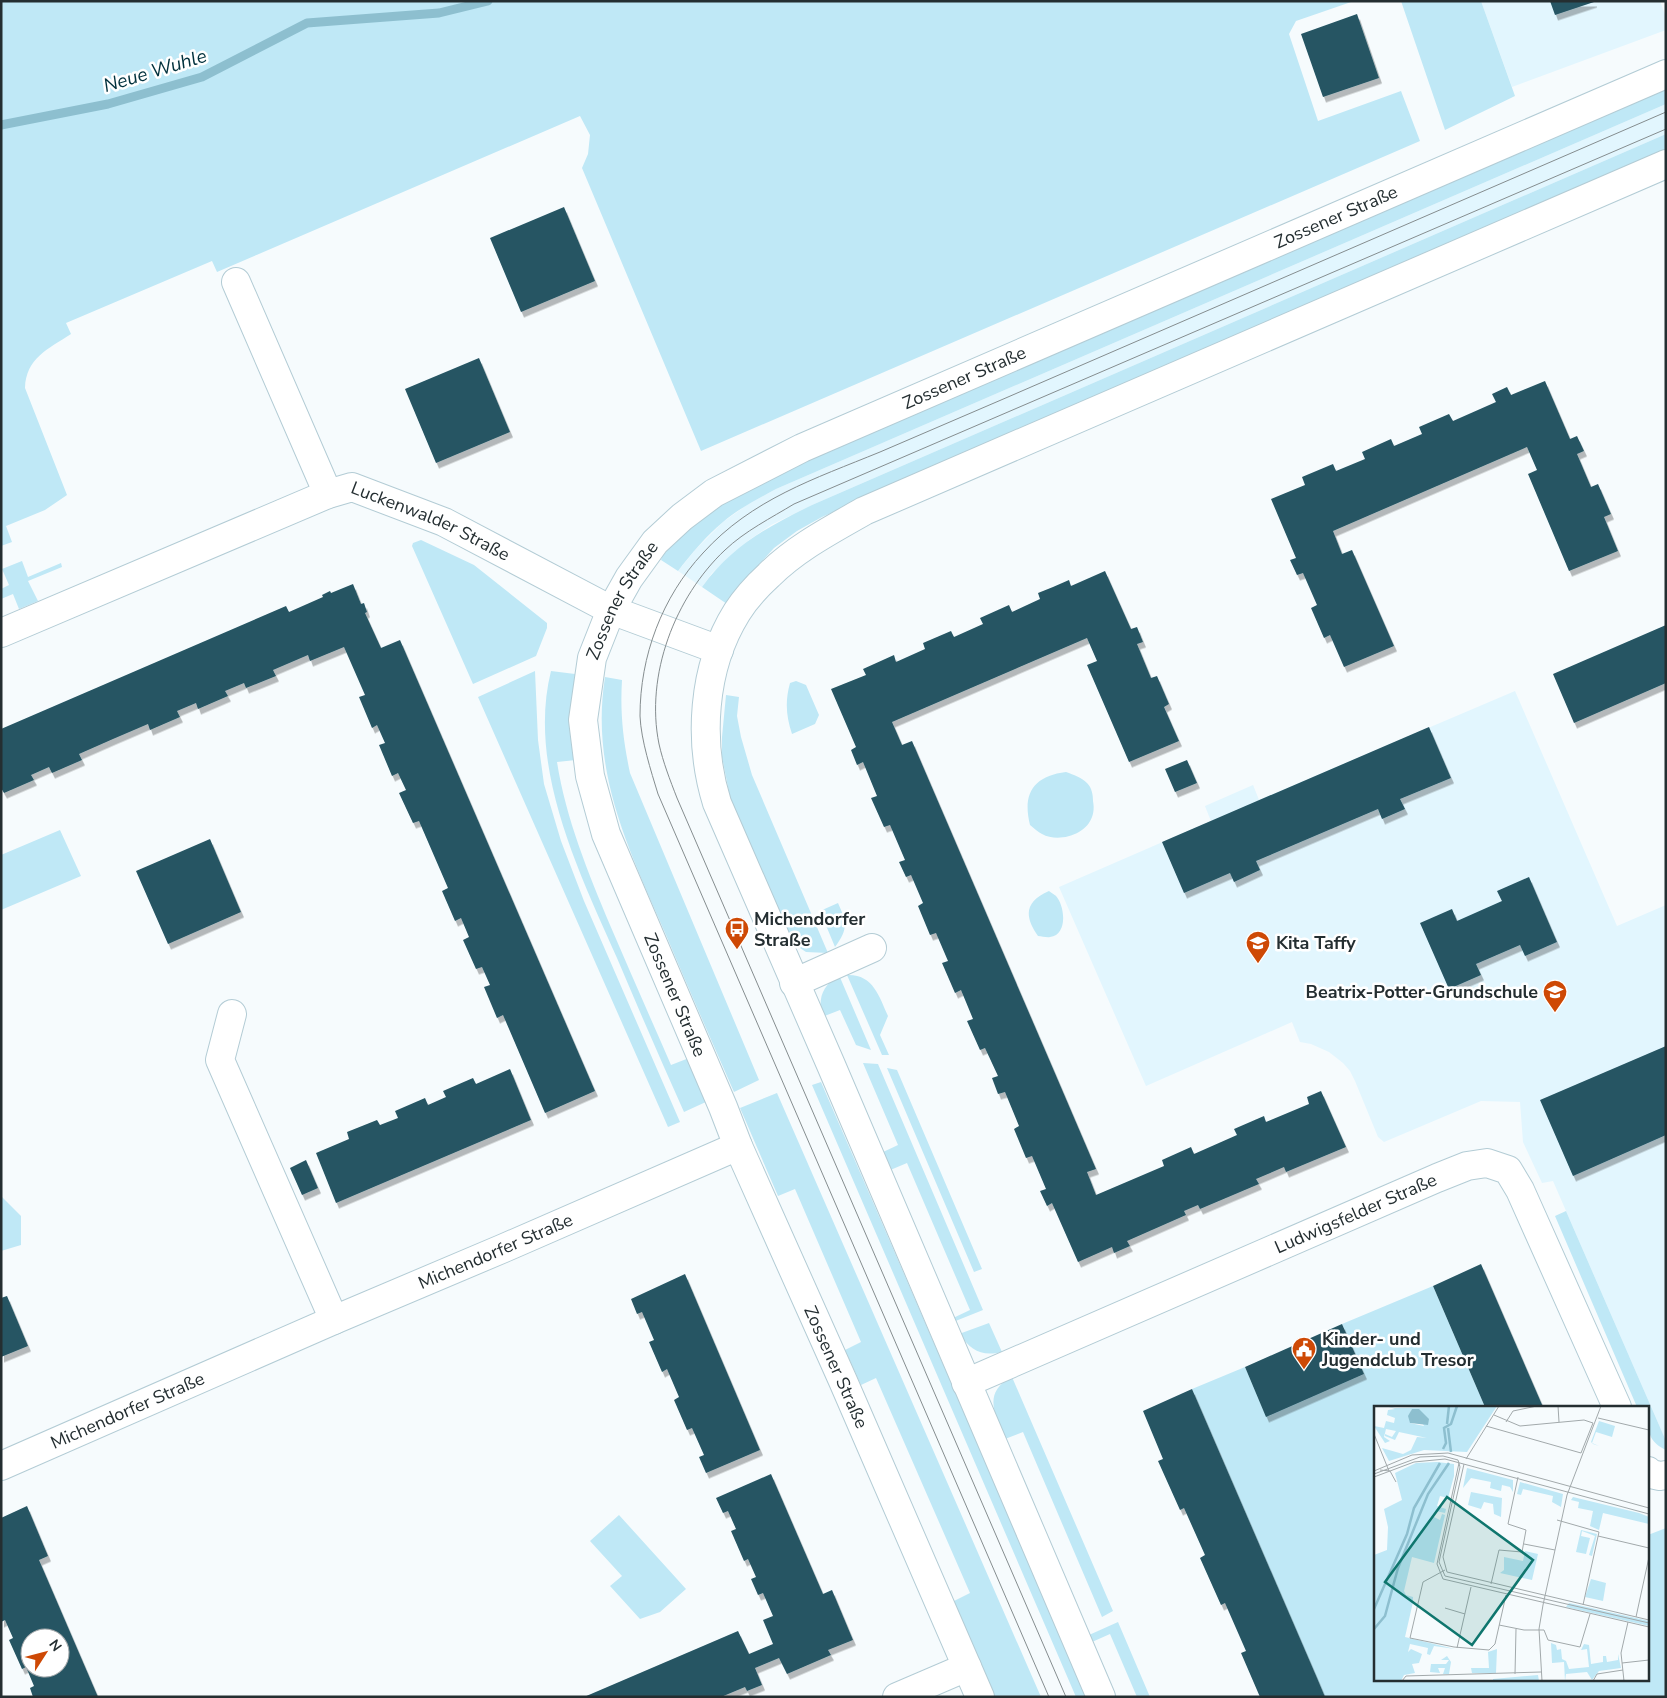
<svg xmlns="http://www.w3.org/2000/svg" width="1667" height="1698" font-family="'Nunito Sans',sans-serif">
	<defs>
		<filter id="shadow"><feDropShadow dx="3" dy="5.5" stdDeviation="0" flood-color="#0004"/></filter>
	</defs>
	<rect width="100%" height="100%" fill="#f6fbfd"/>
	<path fill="#e2f6fe" d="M1481 1H1660L1666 17V30L1512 87Z
		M1666 104V134L812 505 771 525 749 540 712 573 702 587 678 571 696 549 723 522 747 505 776 489Z
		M1515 691 1617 926 1666 905V1441L1553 1181 1542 1183 1523 1142 1520 1102 1481 1101 1384 1142 1378 1137 1355 1081 1350 1071 1343 1063 1329 1052 1311 1044 1300 1042 1292 1022 1146 1086 1059 887 1211 821 1205 806 1253 785 1259 800Z"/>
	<path fill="#bfe8f6" d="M1 1H1354L1296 21 1289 34 1318 121 1401 91 1420 141 701 451 582 168 588 154 590 135 580 116 217 272 212 261 66 323 71 334C48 349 26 358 25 388L67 495 45 510 6 526 12 542 1 546Z
		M1401 1H1481L1515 96 1445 130Z
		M1666 89V104L776 489C758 499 738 509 723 522 706 536 691 554 678 571L661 560 663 555 672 545 693 526 727 501 798 464Z
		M1666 134V150L922 472 822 517 797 531 774 548 747 578 727 604 702 587C732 546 767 527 812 505Z
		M421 540 474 565 547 623V628L536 656 473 684 412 546 413 543Z
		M22 561 28 577 61 563 62 567 28 581 38 601 19 609 13 594 1 599V589L9 585 2 569Z
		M535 671 538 740 544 784 561 841 584 901 680 1122 668 1127 478 697Z
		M551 671 575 674 572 703 576 760 557 762C566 819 588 872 610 925 630 972 651 1019 671 1065L689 1058 708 1101 684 1112C661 1061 639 1010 617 958 579 872 527 767 551 671Z
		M605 677 622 680C620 713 623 740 630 773L759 1080 734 1092C711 1040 688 987 666 935 629 850 590 772 605 677Z
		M796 681 806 685 819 715 815 724 792 734C786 716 785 701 790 683Z
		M726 695 739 697 737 716 741 737 752 775 828 953 806 952 794 944 735 813 730 797 722 757V737Z
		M1066 772C1074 775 1081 777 1087 783 1092 788 1093 795 1093 801 1094 806 1094 812 1092 817 1086 835 1058 843 1042 834 1038 832 1034 828 1030 825 1022 793 1034 776 1066 772Z
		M60 830 81 876 1 910V855Z
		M1049 891C1050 892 1055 895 1056 896 1065 906 1068 935 1050 937 1047 938 1042 936 1038 936 1023 915 1026 901 1049 891Z
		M838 903C847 923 848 929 835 947L820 911Z
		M839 975 871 1050 856 1045 840 1010 822 1017C818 998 822 986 839 975Z
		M847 975C873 974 879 996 888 1016L880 1035 889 1055H882Z
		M863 1063 878 1064 983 1310 953 1322 951 1319 970 1310 907 1163 888 1171 881 1153 898 1145Z
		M887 1068 897 1070 982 1269 974 1272Z
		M821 1082 1087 1697H1076L812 1085Z
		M777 1093 1041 1697H995L954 1601 970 1593 876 1378 861 1385 845 1350 861 1342 795 1189 778 1196 740 1108Z
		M1 1196 21 1216V1245L1 1251Z
		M1566 1211 1666 1441V1450C1645 1440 1648 1426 1648 1407H1637L1555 1216Z
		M1433 1286 1485 1407H1376V1679H1648V1535L1666 1528V1697H1325L1192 1389 1245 1367 1266 1416 1364 1374 1342 1324Z
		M989 1323 1002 1352C981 1357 971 1350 959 1334Z
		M1012 1377 1113 1611 1102 1617 1023 1432 1005 1439C995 1415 982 1392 1012 1377Z
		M619 1515 686 1589 660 1612 640 1619 610 1586 622 1576 590 1541Z
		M1118 1622 1150 1697H1137L1110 1634 1092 1642 1089 1635Z"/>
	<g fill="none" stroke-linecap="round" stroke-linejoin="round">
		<path stroke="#8dbfcf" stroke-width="9" d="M1 125 108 104 202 77 307 23 439 13 488 1"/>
	</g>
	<path fill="#255563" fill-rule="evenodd" filter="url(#shadow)" d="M1550 1H1594V2L1555 15Z
		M1357 14 1379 78 1323 97 1301 34Z
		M564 207 595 281 521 312 490 238Z
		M479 358 510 432 436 463 405 389Z
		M1545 381 1570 439 1577 436 1584 451 1577 454 1591 487 1598 484 1611 514 1604 517 1618 551 1569 571 1528 474 1537 470 1527 447 1333 531 1342 554 1352 550 1394 646 1344 667 1330 635 1324 638 1311 608 1317 605 1303 573 1297 575 1290 560 1296 558 1271 499 1305 485 1302 477 1333 464 1336 471 1365 459 1362 452 1391 439 1394 446 1422 434 1419 427 1449 414 1453 421 1496 402 1492 394 1507 387 1511 395Z
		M1105 571 1131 629 1137 627 1143 642 1137 644 1151 678 1157 676 1169 704 1164 707 1179 741 1129 762 1087 665 1097 661 1087 638 892 722 902 745 912 741 1054 1071 1096 1169 1087 1172 1096 1195 1164 1166 1162 1160 1191 1147 1194 1154 1237 1135 1234 1129 1264 1116 1266 1122 1309 1104 1307 1097 1321 1091 1346 1147 1286 1172 1284 1167 1256 1179 1259 1184 1200 1209 1198 1205 1184 1211 1186 1215 1127 1241 1130 1246 1114 1253 1112 1247 1078 1262 1052 1203 1047 1206 1040 1191 1046 1189 1032 1156 1026 1158 1014 1129 1019 1126 1005 1092 998 1094 992 1078 998 1076 985 1048 980 1050 967 1021 973 1019 961 990 955 993 942 963 948 961 936 933 930 935 918 906 923 903 911 875 906 877 899 862 905 860 890 825 884 827 871 798 877 796 863 762 857 765 851 750 856 747 831 689 866 675 863 669 894 655 896 662 925 649 923 643 951 631 954 637 983 624 980 618 1009 605 1012 612 1040 599 1038 593 1053 587 1069 580 1071 586Z
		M353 584 361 604 364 603 367 612 365 613 381 648 400 640 595 1091 545 1113 503 1015 497 1018 484 987 490 985 482 967 476 969 463 940 469 937 461 918 455 921 442 891 448 888 419 821 413 823 399 793 406 790 398 773 392 776 379 745 385 743 377 725 372 728 359 697 365 695 344 647 310 661 308 655 273 670 276 676 246 688 244 683 225 691 228 696 198 709 196 703 177 711 180 717 150 730 148 724 113 739 79 754 82 760 52 773 49 767 31 775 34 780 4 793 1 788V729L286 606 289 612 323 597 322 595 330 591 331 593Z
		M1666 625V683L1574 723 1553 674Z
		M1429 727 1451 778 1400 799 1405 809 1382 819 1378 809 1256 861 1260 870 1234 882 1230 873 1184 893 1162 842Z
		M1187 760 1197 783 1175 792 1165 769Z
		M210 839 241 912 168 944 136 871Z
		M1529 877 1557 942 1525 956 1520 945 1476 964 1481 975 1449 989 1420 923 1452 909 1457 921 1502 901 1497 891Z
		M1666 1046V1135L1573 1176 1540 1100Z
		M510 1069 531 1120 336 1203 316 1153 349 1139 347 1132 377 1120 380 1125 398 1118 395 1111 425 1098 428 1105 446 1097 443 1091 473 1078 476 1084Z
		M306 1160 318 1188 302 1195 290 1168Z
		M1481 1264 1543 1407H1485L1433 1286Z
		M685 1274 760 1450 706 1473 699 1457 704 1455 692 1428 687 1430 674 1400 679 1397 667 1369 662 1372 649 1342 654 1340 642 1312 637 1314 631 1299Z
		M7 1296 28 1346 1 1357V1298Z
		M1342 1324 1364 1374 1266 1417 1245 1367Z
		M1192 1389 1317 1678 1325 1697H1260L1241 1653 1246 1651 1225 1603 1221 1605 1200 1558 1205 1555 1184 1508 1180 1510 1158 1461 1163 1459 1143 1411Z
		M771 1474 823 1594 832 1590 853 1640 828 1650 831 1655 787 1674 779 1658 755 1668 762 1685 747 1691 745 1687 721 1697H584L738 1631 749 1654 773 1644 763 1620 773 1616 763 1593 758 1595 751 1579 756 1577 748 1559 744 1561 731 1531 736 1529 728 1511 723 1513 716 1498Z
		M27 1506 48 1556 39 1560 98 1697H33L30 1688 34 1686 26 1667 22 1669 9 1640 13 1638 5 1620 1 1622V1518ZM30 1638H60V1668H30Z"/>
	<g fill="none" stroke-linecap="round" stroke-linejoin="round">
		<defs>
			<g id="minor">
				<path d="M236 282 328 494"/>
				<path id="s1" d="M1 633 328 494 352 487 444 522 611 610 719 650"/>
				<path d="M794 983 872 948"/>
				<path d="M232 1014 220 1060 334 1320"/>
				<path id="s2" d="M966 1383 1437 1178 1467 1166 1487 1163 1508 1170 1520 1190 1617 1407"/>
				<path id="s3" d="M1 1466 334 1320 504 1248 738 1146"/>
				<path d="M1648 1471 1651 1474 1660 1476 1666 1475"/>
				<path d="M897 1697 967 1667"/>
				<path id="s4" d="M980 1697 843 1381 738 1146 723 1107 606 834 590 776 583 720 592 658 611 610 629 578 655 542 682 517 714 493 802 448 1666 74"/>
				<path d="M1101 1697 831 1065 717 803C698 742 702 668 737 612 746 598 757 586 769 575 796 548 831 530 864 511L1666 164"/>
			</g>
		</defs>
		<use href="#minor" stroke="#b3ccd5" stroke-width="30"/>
		<use href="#minor" stroke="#fff" stroke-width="28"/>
		<path stroke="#858d8f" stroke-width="1" d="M1049 1697 658 794C651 771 641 740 640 716 640 656 662 597 703 553 752 499 814 479 880 452 923 434 965 415 1008 397 1227 302 1447 207 1666 112
			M1066 1697 677 798C670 780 663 762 659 744 645 675 675 597 725 550 745 531 771 518 794 504L1666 129"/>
	</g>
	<defs>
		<symbol id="bus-pin" viewBox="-11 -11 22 30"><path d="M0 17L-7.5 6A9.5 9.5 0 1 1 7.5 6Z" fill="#ce4905" stroke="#fff"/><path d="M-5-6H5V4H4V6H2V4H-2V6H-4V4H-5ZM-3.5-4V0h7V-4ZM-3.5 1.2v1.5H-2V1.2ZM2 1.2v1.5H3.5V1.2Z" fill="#fff"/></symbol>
		<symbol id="school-pin" viewBox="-11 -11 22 30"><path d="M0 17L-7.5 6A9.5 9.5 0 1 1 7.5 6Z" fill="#ce4905" stroke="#fff"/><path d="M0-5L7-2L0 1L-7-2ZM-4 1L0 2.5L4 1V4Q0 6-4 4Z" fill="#fff"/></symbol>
		<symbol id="civic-pin" viewBox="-11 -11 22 30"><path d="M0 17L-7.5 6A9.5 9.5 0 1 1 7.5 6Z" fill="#ce4905" stroke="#fff"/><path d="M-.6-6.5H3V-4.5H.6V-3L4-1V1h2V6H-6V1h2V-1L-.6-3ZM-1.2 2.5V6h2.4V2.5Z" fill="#fff"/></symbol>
	</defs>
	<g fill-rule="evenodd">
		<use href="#bus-pin" x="723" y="915" width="28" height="38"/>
		<use href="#school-pin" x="1244" y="929" width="28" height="38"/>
		<use href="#school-pin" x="1541" y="978" width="28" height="38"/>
		<use href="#civic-pin" x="1290" y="1335" width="28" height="38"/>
	</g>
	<g text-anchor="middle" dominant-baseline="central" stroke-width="5" stroke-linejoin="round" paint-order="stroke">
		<g font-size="18" fill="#242e31" stroke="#fff">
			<text stroke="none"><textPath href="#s4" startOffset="2010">Zossener Straße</textPath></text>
			<text stroke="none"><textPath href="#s4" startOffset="1605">Zossener Straße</textPath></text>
			<text stroke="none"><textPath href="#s1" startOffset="466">Luckenwalder Straße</textPath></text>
			<text stroke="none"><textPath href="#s4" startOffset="1185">Zossener Straße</textPath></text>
			<text transform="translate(675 995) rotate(67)">Zossener Straße</text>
			<text stroke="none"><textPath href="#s2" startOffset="425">Ludwigsfelder Straße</textPath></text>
			<text stroke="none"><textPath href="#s3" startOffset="539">Michendorfer Straße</textPath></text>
			<text transform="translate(836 1367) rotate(66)">Zossener Straße</text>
			<text stroke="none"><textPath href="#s3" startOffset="138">Michendorfer Straße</textPath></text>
		</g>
		<g font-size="18" font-weight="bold" fill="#242e31" stroke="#fff" text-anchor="start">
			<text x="754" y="919">Michendorfer<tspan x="754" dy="21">Straße</tspan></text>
			<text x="1276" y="943">Kita Taffy</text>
			<text x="1538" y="992" text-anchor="end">Beatrix-Potter-Grundschule</text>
			<text x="1322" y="1339">Kinder- und<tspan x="1322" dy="21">Jugendclub Tresor</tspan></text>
		</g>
		<g font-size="19" font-style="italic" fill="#01313d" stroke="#fff">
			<text transform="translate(155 71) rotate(-17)">Neue Wuhle</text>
		</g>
	</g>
	<g transform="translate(1374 1406)">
		<rect width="275" height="275" fill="#f6fbfd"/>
		<path d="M12 0 21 2 123 0 93 46 50 44 15 55 8 42 29 48 37 44 43 31 53 32 25 26 21 34 11 30V28L18 31 22 25 12 23 10 31 16 35 11 37 0 20 10 22 12 15 20 17 21 12 13 9 14 4 21 3ZM41 3 50 20 36 17 37 4ZM225 15 241 20 238 31 222 26 218 37 225 40 219 38 217 36ZM63 56 80 58V70L74 92 66 90 63 100 72 103 71 107 62 105 60 111 66 114 68 108 71 109 60 157 38 151 30 185 32 189 39 191V196L31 231 81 243 60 240 56 249 53 248 54 242 36 238 34 246 37 243 48 248 45 257 38 258 41 267 30 269 27 275H0V149L13 144 14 121 10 103 28 94 21 67 42 57ZM93 62 139 74V86L136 81 128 79 127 85 116 82 117 76 97 72 89 82ZM146 76 189 88 187 101 178 96 179 90 149 83 147 89 143 88ZM97 86 128 92 127 111 120 108 119 98 110 96 107 103 94 99ZM199 91 265 107 275 111V118L229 107 225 124 216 120 219 105 204 102 205 96 197 94ZM207 124 223 128 218 150 215 149 221 130 208 125 207 130 216 132 212 148 202 146ZM151 145 164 148 158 174 126 167 130 164V151L149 155ZM217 173 232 177 229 195 211 191ZM195 197 275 215V220L192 201ZM177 237 182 239 183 244 187 243 188 253 192 255 195 263 215 261 213 243 207 244 210 238 215 239 217 258 229 256V250H232L233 256 244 254V248L247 262 225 265 218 274 213 266 192 268 191 275 190 256 178 257ZM123 243 122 267H98L97 262H115L114 246ZM73 250 77 256 75 268H69L71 262H64L66 267 56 266 57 258H72L75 254H67ZM164 269 165 275H119V273Z" fill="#bfe8f6" fill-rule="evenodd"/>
		<path d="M38 3H45L55 13 54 19 36 17 34 10Z" fill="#8dbfcf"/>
		<path fill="none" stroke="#8dbfcf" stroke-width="2.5" d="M73 18 75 0M74 22 77 46M69 43 72 37 70 22 77 18 83 0M0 203 33 128 40 102 66 57M0 223 11 210 24 162 54 88 75 57"/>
		<path fill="none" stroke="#a2a9ab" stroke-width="1" d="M184 0 185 16M224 12 275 24M132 16 139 5 163 0M112 20 207 47 219 17 210 14 146 20 120 9M0 28 15 65M92 53 125 0M85 57 63 158 69 173 275 221M90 58 69 151 73 166 275 214M6 64 16 65 22 76M0 65 38 49 74 47 275 102M0 68 46 51 69 50 84 54 86 61 65 156 71 170 275 217M0 71 40 56 71 53 275 108M183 114 225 126 209 199M224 130 275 142M150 138 181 144M71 164 49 176 36 232 80 241 115 244 121 238 132 189M117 178 125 144 148 146 152 124 134 118 144 71M71 202 91 208M262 211 275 151M125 219 150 224H170L174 234 206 241 216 208M83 242 97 181M248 257 275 254M141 268 142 223M28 275 32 270 167 266M168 275 165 223 169 199 193 89 227 0M219 275 223 268 249 264M250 275 247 247 254 216"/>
		<path fill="#0f766e" fill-opacity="0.15" stroke="#0f766e" stroke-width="2.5" d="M73 91 159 154 98 239 11 176Z"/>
		<rect width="275" height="275" fill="none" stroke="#242e31" stroke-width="2.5"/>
	</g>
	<rect width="1667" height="1698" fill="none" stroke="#242e31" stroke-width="5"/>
	<g transform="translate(45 1653) rotate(54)"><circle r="24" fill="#ffffff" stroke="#a7abad"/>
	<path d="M0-4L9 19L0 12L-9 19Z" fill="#ce4905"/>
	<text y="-8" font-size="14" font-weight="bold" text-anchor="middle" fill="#242e31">N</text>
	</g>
</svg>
